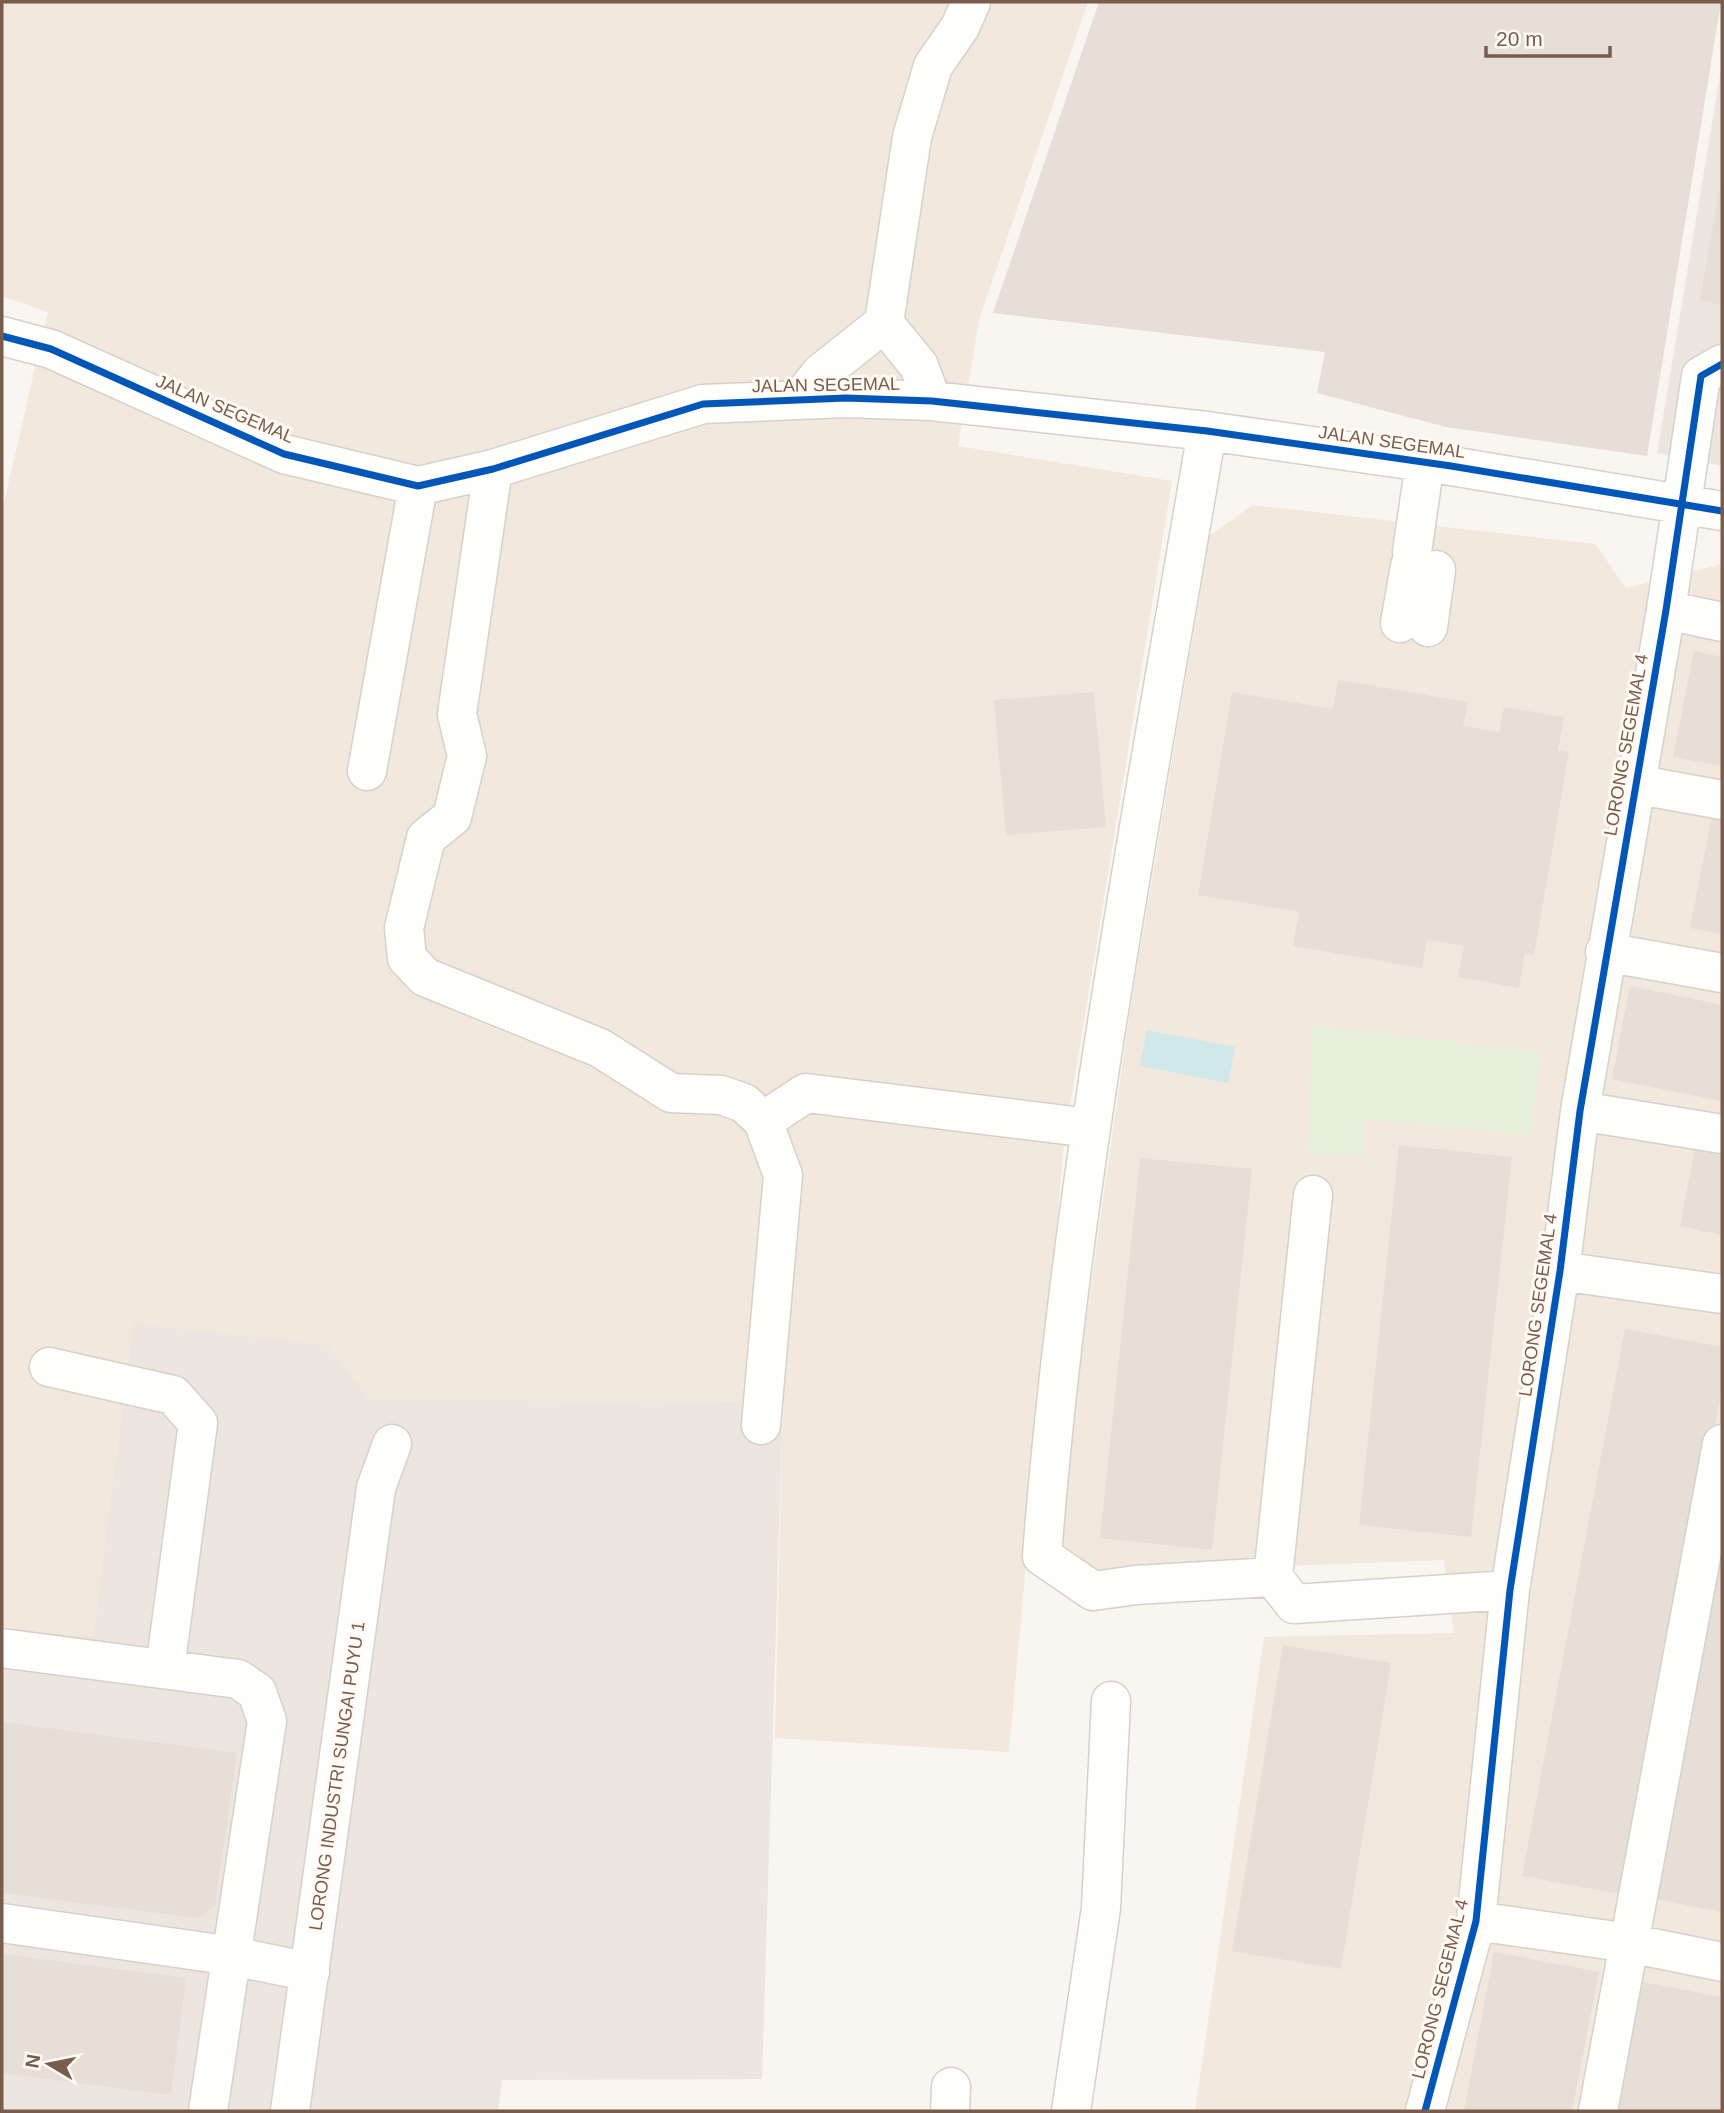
<svg xmlns="http://www.w3.org/2000/svg" width="1724" height="2113" font-family="Helvetica,sans-serif">
	<rect width="100%" height="100%" fill="#f9f5f0"/>
	<path fill="#f2e8de" d="M2 2H1088L979 320 958 446 1172 481 1064 1144 1009 1752 775 1738 783 1402 368 1399 328 1345 133 1325 93 1638 2 1629V511L48 312 2 296Z
		M1253 505 1595 544 1626 588 1722 564V2111H1195L1264 1637 1454 1633 1444 1560 1095 1573 1055 1538 1131 1004 1210 535Z"/>
	<path fill="#ede5e0" d="M1722 63V466L1657 453Z
		M133 1324 328 1345 369 1399 783 1402 762 2079 502 2080 498 2111H2V1629L93 1637Z"/>
	<path fill="#e7f0db" d="M1312 1025 1541 1053 1531 1136 1365 1119V1156L1308 1154Z"/>
	<path fill="#d0e8ea" d="M1147 1030 1235 1047 1228 1083 1140 1066Z"/>
	<path fill="#e6ded7" d="M1099 2H1721L1647 456 1446 427 1317 393 1325 352 993 313Z
		M1721 180H1722V305L1700 300Z
		M1694 651 1722 657V766L1673 757Z
		M1338 680 1468 702 1463 726 1499 732 1504 707 1564 717 1558 750 1569 752 1534 955 1525 953 1519 988 1458 977 1464 946 1427 940 1422 968 1293 946 1299 912 1198 895 1232 692 1333 709Z
		M1094 692 1106 827 1006 835 994 700Z
		M1712 815 1722 816V934L1690 928Z
		M1630 986 1722 1005V1101L1612 1079Z
		M1698 1133 1722 1138V1235L1680 1226Z
		M1399 1145 1512 1157 1471 1537 1359 1525Z
		M1140 1158 1252 1169 1212 1550 1100 1538Z
		M1625 1329 1722 1347V1389L1626 1895 1522 1876Z
		M1721 1555H1722V1912L1656 1899Z
		M1283 1645 1391 1663 1341 1969 1232 1951Z
		M2 1722 237 1753 215 1905 198 1918 2 1893Z
		M1494 1952 1599 1972 1572 2111H1464Z
		M2 1954 186 1978 171 2095 2 2073Z
		M1636 1981 1722 1997 1720 2111H1611Z"/>
	<g fill="none" stroke-linecap="round" stroke-linejoin="round">
		<defs>
			<path id="minor" d="M884 323 919 366 932 401
				M2 336 51 349 284 454 418 486 493 469 703 404 846 398 932 401 1207 431 1451 466 1722 511
				M799 400 821 373 884 323 912 137 933 66 960 27 971 2
				M1207 431C1144 805 1071 1178 1042 1556L1093 1591 1136 1585 1273 1577
				M493 469 457 714 467 756 452 817 426 838 404 928 407 958 425 977 600 1048 671 1093 721 1095 744 1103 763 1121 806 1093 1090 1128
				M1412 552 1425 462
				M1666 610 1722 622
				M1400 623 1410 566
				M1428 627 1436 570
				M367 771 418 486
				M1634 784 1722 800
				M1605 952 1722 973
				M1580 1111 1722 1134
				M1560 1271 1722 1294
				M49 1367 173 1395 198 1423 165 1669
				M761 1425 783 1175 763 1121
				M1273 1577 1313 1195
				M1273 1577 1294 1604 1510 1590
				M2 1648 238 1679 257 1692 267 1721 208 2111
				M1476 1921 1629 1943 1722 1962
				M2 1923 233 1956 310 1972
				M290 2111 376 1488 392 1444
				M950 2111 951 2087
				M1071 2111 1101 1908 1111 1701
				M1425 2111 1476 1921 1510 1590 1560 1271 1580 1111 1666 610 1701 376 1722 364
				M1598 2111 1722 1444"/>
		</defs>
		<use href="#minor" stroke="#d7d1cb" stroke-width="41"/>
		<use href="#minor" stroke="#fefefd" stroke-width="38"/>
		<defs>
			<path id="cycleway" d="M2 336 51 349 284 454 418 486 493 469 703 404 846 398 932 401 1207 431 1451 466 1722 511
				M1425 2111 1476 1921 1510 1590 1560 1271 1580 1111 1666 610 1701 376 1722 364"/>
		</defs>
		<use href="#cycleway" stroke="#fffaf3" stroke-width="11"/>
		<use href="#cycleway" stroke="#0057b8" stroke-width="7"/>
	</g>
	<g text-anchor="middle" dominant-baseline="central" stroke-width="6" stroke-linejoin="round" paint-order="stroke">
		<g font-size="18" fill="#7a5c4d" stroke="#fffaf3">
			<text transform="translate(826 385) rotate(-1)">JALAN SEGEMAL</text>
			<text transform="translate(225 409) rotate(23)">JALAN SEGEMAL</text>
			<text transform="translate(1392 442) rotate(8)">JALAN SEGEMAL</text>
			<text transform="translate(1626 745) rotate(-80)">LORONG SEGEMAL 4</text>
			<text transform="translate(1538 1305) rotate(-82)">LORONG SEGEMAL 4</text>
			<text transform="translate(337 1776) rotate(-82)">LORONG INDUSTRI SUNGAI PUYU 1</text>
			<text transform="translate(1440 1989) rotate(-76)">LORONG SEGEMAL 4</text>
		</g>
	</g>
	<rect width="1724" height="2113" fill="none" stroke="#7a5c4d" stroke-width="7"/>
	<g transform="translate(49 2064) rotate(280)" stroke="#fffaf3" stroke-width="5" paint-order="stroke">
	<path d="M0-5L12 26L0 18L-12 26Z" fill="#7a5c4d"/>
	<text y="-10" font-size="19" font-weight="bold" text-anchor="middle" fill="#7a5c4d">N</text>
	</g>
	<path d="M1486 46v10h124v-10" fill="none" stroke="#7a5c4d" stroke-width="3.5"/>
	<text x="1496" y="46" font-size="21" fill="#7a5c4d" stroke="#fffaf3" stroke-width="5" paint-order="stroke">20 m</text>
</svg>
